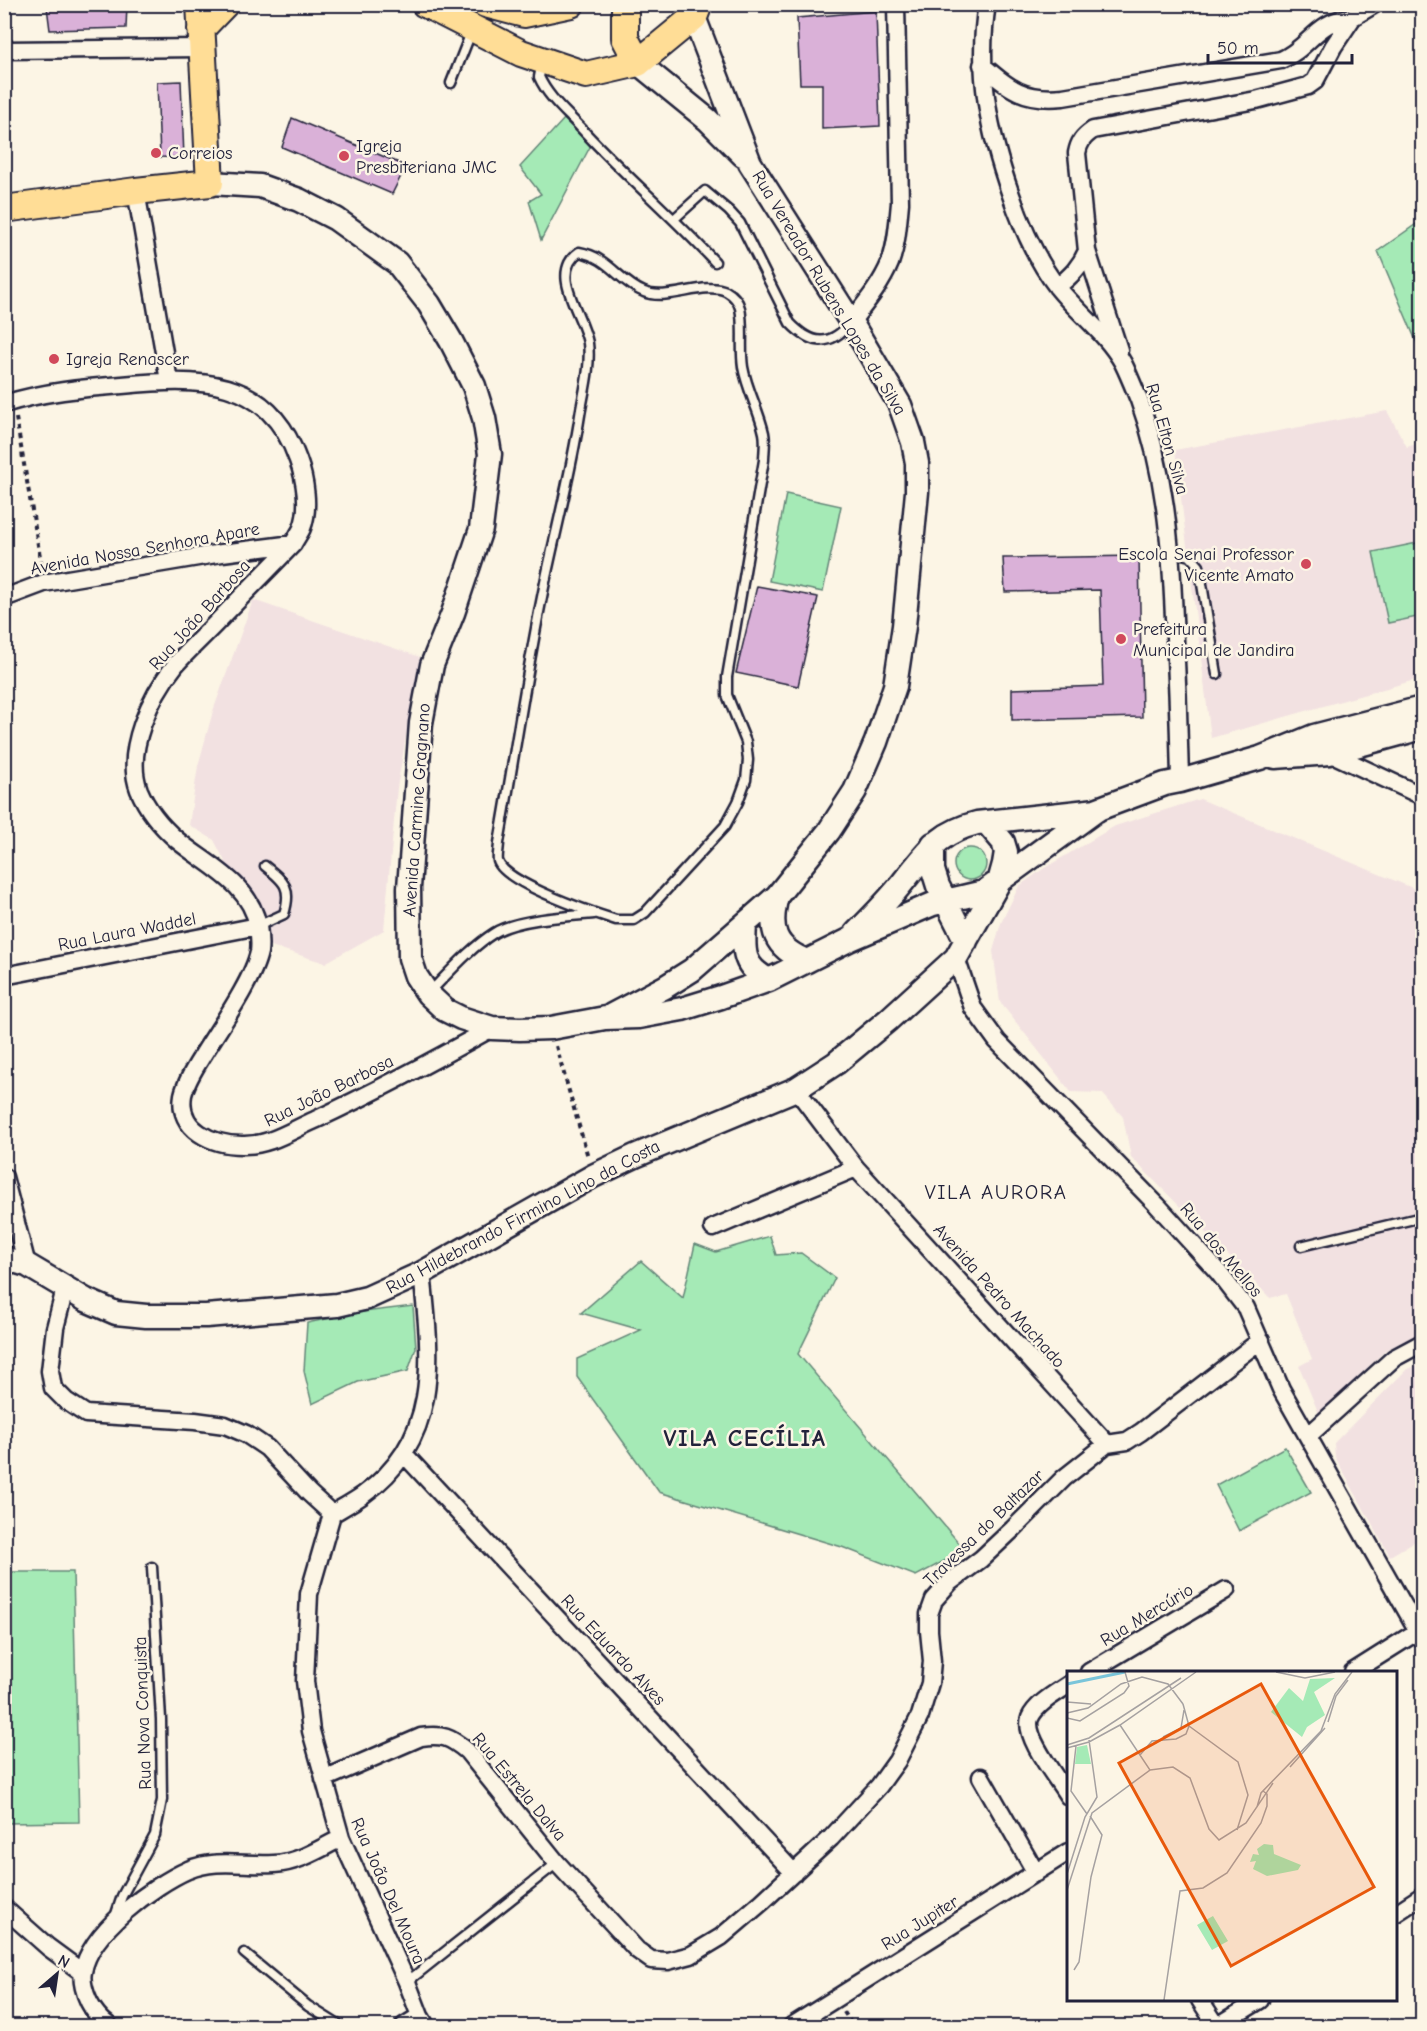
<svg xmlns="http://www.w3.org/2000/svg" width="1427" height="2031" font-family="'Comic Neue',sans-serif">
	<rect width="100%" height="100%" fill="#fcf5e5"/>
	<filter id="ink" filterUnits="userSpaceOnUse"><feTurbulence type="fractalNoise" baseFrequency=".0167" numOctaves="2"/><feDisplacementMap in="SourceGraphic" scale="12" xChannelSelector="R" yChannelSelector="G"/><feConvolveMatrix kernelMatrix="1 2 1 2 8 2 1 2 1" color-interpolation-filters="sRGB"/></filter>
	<g filter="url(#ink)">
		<path fill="#f2e1e1" d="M1387 411 1407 447 1422 442V678L1211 738 1175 450Z
			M253 600 420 657 397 788 384 930 325 963 268 945 214 840 189 825 198 766 213 711Z
			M1200 799 1422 892V1332L1386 1350 1319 1414 1299 1366 1312 1359 1286 1294 1270 1298 1131 1157 1123 1117 1102 1093 1071 1092 1000 1002 993 951 1001 923 1019 886 1043 869 1115 826Z
			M1422 1364V1537L1390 1556 1335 1457 1334 1443 1407 1369Z"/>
		<path fill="#a5eab6" stroke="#648678" stroke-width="1.5" d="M564 119 591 145 541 240 529 201 541 194 520 167Z
			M1422 220V355L1378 251Z
			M786 494 841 506 823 592 769 581Z
			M1422 542V616L1388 623 1373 552Z
			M954 864a16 16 0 1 1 32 0a16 16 0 1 1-32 0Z
			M770 1236 776 1255 801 1253 835 1278 798 1354 965 1550 916 1576 842 1547 659 1492 577 1377V1359L641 1330 581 1313 641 1261 683 1298 695 1244 716 1252Z
			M413 1306 416 1348 408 1371 358 1382 312 1404 304 1371 307 1323 355 1313Z
			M1285 1447 1311 1492 1239 1531 1216 1485Z
			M5 1572H73L79 1822 5 1823Z"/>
		<path fill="#dab1d8" stroke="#22223b" stroke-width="1.5" d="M58 4H127L126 28 50 30 47 7Z
			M876 11 880 126 822 129V84H800L797 18Z
			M181 81 184 158 160 157 157 82Z
			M292 118 406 166 392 194 282 147Z
			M1139 556 1142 717 1012 720V689L1103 686 1100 590 1005 592 1003 558Z
			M757 586 818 597 798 686 736 673Z"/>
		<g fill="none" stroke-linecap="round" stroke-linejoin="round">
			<defs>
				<path id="lane" d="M542 62 539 77C548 97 565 111 580 127 623 174 672 215 715 262
					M451 83 472 30
					M674 219 705 191 729 211 740 223 790 323C811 345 830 348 851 322
					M579 252C609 257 619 282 644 292 667 302 704 281 726 291 733 295 738 300 740 308 744 327 740 348 743 367 747 390 759 410 764 433 766 442 764 451 764 460L727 677V695L746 742 748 760 746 780 738 802 725 826 645 913 634 920H616C594 913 504 883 498 861 497 856 499 848 499 843 514 759 526 675 543 592 555 533 571 474 580 415 584 391 591 366 588 343 583 314 548 274 579 252Z
					M1171 551 1190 556 1199 566 1217 674
					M258 926 284 914C292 888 285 882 265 866
					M429 993C449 973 469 949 494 933 516 919 568 916 594 914
					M1301 1246 1422 1217
					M115 1917 122 1896 155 1835 162 1800 161 1719 152 1567
					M244 1953 308 2006 340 2026
					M407 1982 557 1863"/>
				<path id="street" d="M987 4C976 71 989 133 1011 195 1022 227 1037 261 1058 288 1078 313 1107 334 1123 363 1129 375 1134 388 1139 400 1165 471 1171 544 1174 618 1177 673 1179 727 1180 781
					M4 50 202 48
					M982 65C1010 89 1024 101 1063 97L1281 60C1311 47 1315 21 1353 17
					M136 191 169 381
					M1087 251 1119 350
					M1057 287C1071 276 1080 267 1087 251L1077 153C1079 142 1083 137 1093 130L1256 100 1308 86 1315 81 1333 47 1353 17 1375 4
					M851 322C865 304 881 285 890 263 897 244 898 223 900 203L896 4
					M4 404C43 392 82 388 122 385 198 378 268 375 298 460 305 479 310 508 302 528 300 533 296 538 293 544 269 569 244 594 220 619 206 634 190 648 176 664 151 695 124 751 139 790 147 809 162 827 177 840 207 865 250 883 258 926 259 933 260 945 259 952 253 981 217 1031 201 1058 194 1069 186 1082 183 1095 177 1130 213 1145 242 1145 269 1146 290 1131 315 1120 375 1092 433 1061 492 1028
					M4 598 44 583 222 553 293 544
					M1326 750 1330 753 1422 796
					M956 958 973 1008 997 1041 1157 1205 1219 1273 1246 1308 1281 1389 1422 1638
					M4 976 258 926
					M796 1089 856 1168 1107 1444
					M4 1177 27 1265
					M713 1228 856 1168
					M65 1289 55 1328 50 1371 53 1388 66 1401 86 1414 195 1421 225 1425 246 1434 267 1448 309 1493 332 1514
					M1308 1436 1394 1358 1422 1343
					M404 1454 794 1873
					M332 1514 309 1594 305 1681 311 1731 341 1838 407 1982 420 2016 426 2026
					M332 1514C342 1508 353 1502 363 1495 442 1439 431 1357 422 1273
					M1089 1672 1226 1590
					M1353 1672 1418 1631
					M1068 1685C1056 1693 1036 1704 1030 1718 1023 1737 1058 1779 1068 1796
					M981 1777 1036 1873
					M324 1779 421 1737C443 1734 450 1737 467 1751L557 1863 637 1950 651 1960 668 1961 691 1955 721 1937 762 1902 831 1838 879 1786 897 1761 920 1716 930 1683 932 1661 929 1631V1614L934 1600 950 1582 981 1559 1013 1529 1064 1478 1107 1444 1127 1441 1141 1432 1261 1340
					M4 1908 48 1947 82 1972
					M1396 1913 1422 1896
					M1200 2000 1217 2026
					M109 2026C101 2020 94 2012 89 2002 85 1994 81 1981 83 1972 89 1932 154 1885 188 1870 217 1858 244 1866 274 1864 298 1863 320 1849 341 1838
					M404 2026 420 2016
					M792 2026 1068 1852
					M1218 2026 1260 2000"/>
				<path id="secondary" d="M638 63 708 120 743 155
					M210 183 260 186 299 200 336 219 397 263 429 304 451 341 474 386 484 418 490 454 481 529 453 613 432 665 421 723 409 888 410 958 416 976 428 994 445 1010 461 1018 492 1028 520 1029 551 1028 605 1018 639 1017 682 1009 721 997 769 980 851 939 933 904 984 892 1098 809 1165 784 1180 781 1260 758 1314 736 1422 708
					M1275 757 1330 753 1422 728
					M933 844V870L938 886 966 941
					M777 896C768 929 774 948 807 961
					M745 925C743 952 743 967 769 980
					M856 933C872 917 889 900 903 882 928 852 937 833 977 823L1097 810
					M612 1015 665 987 692 970 777 896 829 831 855 791 876 742 895 686 904 626 917 492V463L913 442 900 405 851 322 750 163 694 17
					M4 1258 27 1265 86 1300 116 1313 146 1316H206L337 1305 367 1298 422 1273 593 1176 635 1156 796 1089 836 1063 888 1020 956 958 999 882 1004 864 1006 852 1003 842 986 822"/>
				<path id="primary" d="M425 4 521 53 586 75 638 63 694 17 699 4
					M485 4 524 14 571 4
					M625 4V38L638 63
					M201 29 225 4
					M4 209 136 191 210 183 200 4"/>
			</defs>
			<use href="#lane" stroke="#22223b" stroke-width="13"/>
			<use href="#street" stroke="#22223b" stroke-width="21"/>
			<use href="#secondary" stroke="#22223b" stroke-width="27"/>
			<use href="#primary" stroke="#22223b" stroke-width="30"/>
			<path stroke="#22223b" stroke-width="4" stroke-dasharray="4.5 4.5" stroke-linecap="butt" d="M16 418 42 568
				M556 1046 588 1157
				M844 2012 853 2026"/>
			<use href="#lane" stroke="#fcf5e5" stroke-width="8"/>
			<use href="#street" stroke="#fcf5e5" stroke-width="16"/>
			<use href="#secondary" stroke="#fcf5e5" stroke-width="22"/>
			<use href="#primary" stroke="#ffdd96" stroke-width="26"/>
		</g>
	</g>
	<g fill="#d1495b" stroke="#fcf5e5" stroke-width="2">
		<circle cx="156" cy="153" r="6"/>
		<circle cx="344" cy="156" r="6"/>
		<circle cx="54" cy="359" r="6"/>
		<circle cx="1306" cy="564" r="6"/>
		<circle cx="1121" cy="639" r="6"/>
	</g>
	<g text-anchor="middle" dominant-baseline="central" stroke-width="5" stroke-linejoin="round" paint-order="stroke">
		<g font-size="18" fill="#22223b" stroke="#fcf5e5" text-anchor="start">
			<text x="356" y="146">Igreja<tspan x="356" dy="21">Presbiteriana JMC</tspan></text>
			<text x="168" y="153">Correios</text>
			<text x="66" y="359">Igreja Renascer</text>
			<text x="1294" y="554" text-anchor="end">Escola Senai Professor<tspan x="1294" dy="21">Vicente Amato</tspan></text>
			<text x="1133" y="629">Prefeitura<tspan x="1133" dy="21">Municipal de Jandira</tspan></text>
		</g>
		<g font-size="18" fill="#22223b" stroke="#fcf5e5">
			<text transform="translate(829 293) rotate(59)">Rua Vereador Rubens Lopes da Silva</text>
			<text transform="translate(1167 439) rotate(74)">Rua Elton Silva</text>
			<text transform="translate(145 549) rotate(-10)">Avenida Nossa Senhora Apare</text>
			<text transform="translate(200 615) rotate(-48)">Rua João Barbosa</text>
			<text transform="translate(417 810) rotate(-86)">Avenida Carmine Gragnano</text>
			<text transform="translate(127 932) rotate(-11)">Rua Laura Waddel</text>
			<text transform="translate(329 1091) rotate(-26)">Rua João Barbosa</text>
			<text transform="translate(523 1217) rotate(-28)">Rua Hildebrando Firmino Lino da Costa</text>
			<text transform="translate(1221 1250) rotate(50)">Rua dos Mellos</text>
			<text transform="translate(999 1296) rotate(48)">Avenida Pedro Machado</text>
			<text transform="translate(984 1528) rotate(-44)">Travessa do Baltazar</text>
			<text transform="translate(1147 1615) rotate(-31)">Rua Mercúrio</text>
			<text transform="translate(613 1650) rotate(47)">Rua Eduardo Alves</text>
			<text transform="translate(143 1713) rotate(-92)">Rua Nova Conquista</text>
			<text transform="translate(519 1787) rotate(50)">Rua Estrela Dalva</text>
			<text transform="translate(388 1891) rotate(66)">Rua João Del Moura</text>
			<text transform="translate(920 1923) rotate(-32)">Rua Jupiter</text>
		</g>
		<g font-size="21" letter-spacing="1.5" fill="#22223b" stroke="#fcf5e5">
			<text x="996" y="1192">VILA AURORA</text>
		</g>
		<g font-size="24" font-weight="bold" letter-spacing="1.5" fill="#22223b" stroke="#fcf5e5">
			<text x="745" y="1438">VILA CECÍLIA</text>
		</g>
	</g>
	<g transform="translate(1067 1671)">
		<rect width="330" height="330" fill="#fcf5e5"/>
		<path d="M268 7 247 21 258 44 240 56 235 66 204 41 222 17 236 30 243 8ZM20 74 24 93H8L10 76ZM197 173 206 174 207 183 234 194 231 199 200 205 186 198 189 190 183 191 186 183 192 184 190 178ZM146 245 161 270 145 279 130 254Z" fill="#a5eab6"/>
		<path fill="none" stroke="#7ac5da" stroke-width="3" d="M0 13 58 1"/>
		<path fill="none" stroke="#a5a1a1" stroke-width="1.5" d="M209 1 238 7 268 1M221 1H254M0 31 24 33M0 42 21 37 54 13 75 6 101 13 116 33M0 47 13 50 57 22 62 15 58 1M261 51 269 25 281 9M122 55 171 91 181 124 170 159M96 66 114 57 117 39M0 74 22 67 114 7M9 75 4 120 20 143M0 77 22 71 53 54 129 1M73 84 85 70 109 68 119 63 122 55 116 33M223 96 258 57M83 99 106 96 123 107 142 158 152 169 179 152 206 112M190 136 194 122 254 60 268 23 285 1M0 203 18 146 30 126 22 69M0 219 25 142 83 99 53 54M7 299 12 291 24 206 35 164 23 145M97 329 113 220 136 217 160 202 194 152 200 135V123L196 120"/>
		<path fill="#e8590c" fill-opacity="0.15" stroke="#e8590c" stroke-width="3" d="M194 13 307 216 164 295 52 92Z"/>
		<rect width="330" height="330" fill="none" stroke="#22223b" stroke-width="3"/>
	</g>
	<rect width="1427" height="2031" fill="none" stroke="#fcf5e5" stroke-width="24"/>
	<rect x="12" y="12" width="1403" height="2007" fill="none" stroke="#22223b" stroke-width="2" filter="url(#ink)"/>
	<g transform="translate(57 1974) rotate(29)" stroke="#fcf5e5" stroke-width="4.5" paint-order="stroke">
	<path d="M0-4.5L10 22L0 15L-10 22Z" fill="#22223b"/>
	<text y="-9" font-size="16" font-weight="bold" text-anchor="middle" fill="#22223b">N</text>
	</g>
	<path d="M1208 54v9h144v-9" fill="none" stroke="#22223b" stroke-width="3"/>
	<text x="1217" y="54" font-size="18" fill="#22223b" stroke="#fcf5e5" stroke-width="4.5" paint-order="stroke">50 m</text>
</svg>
